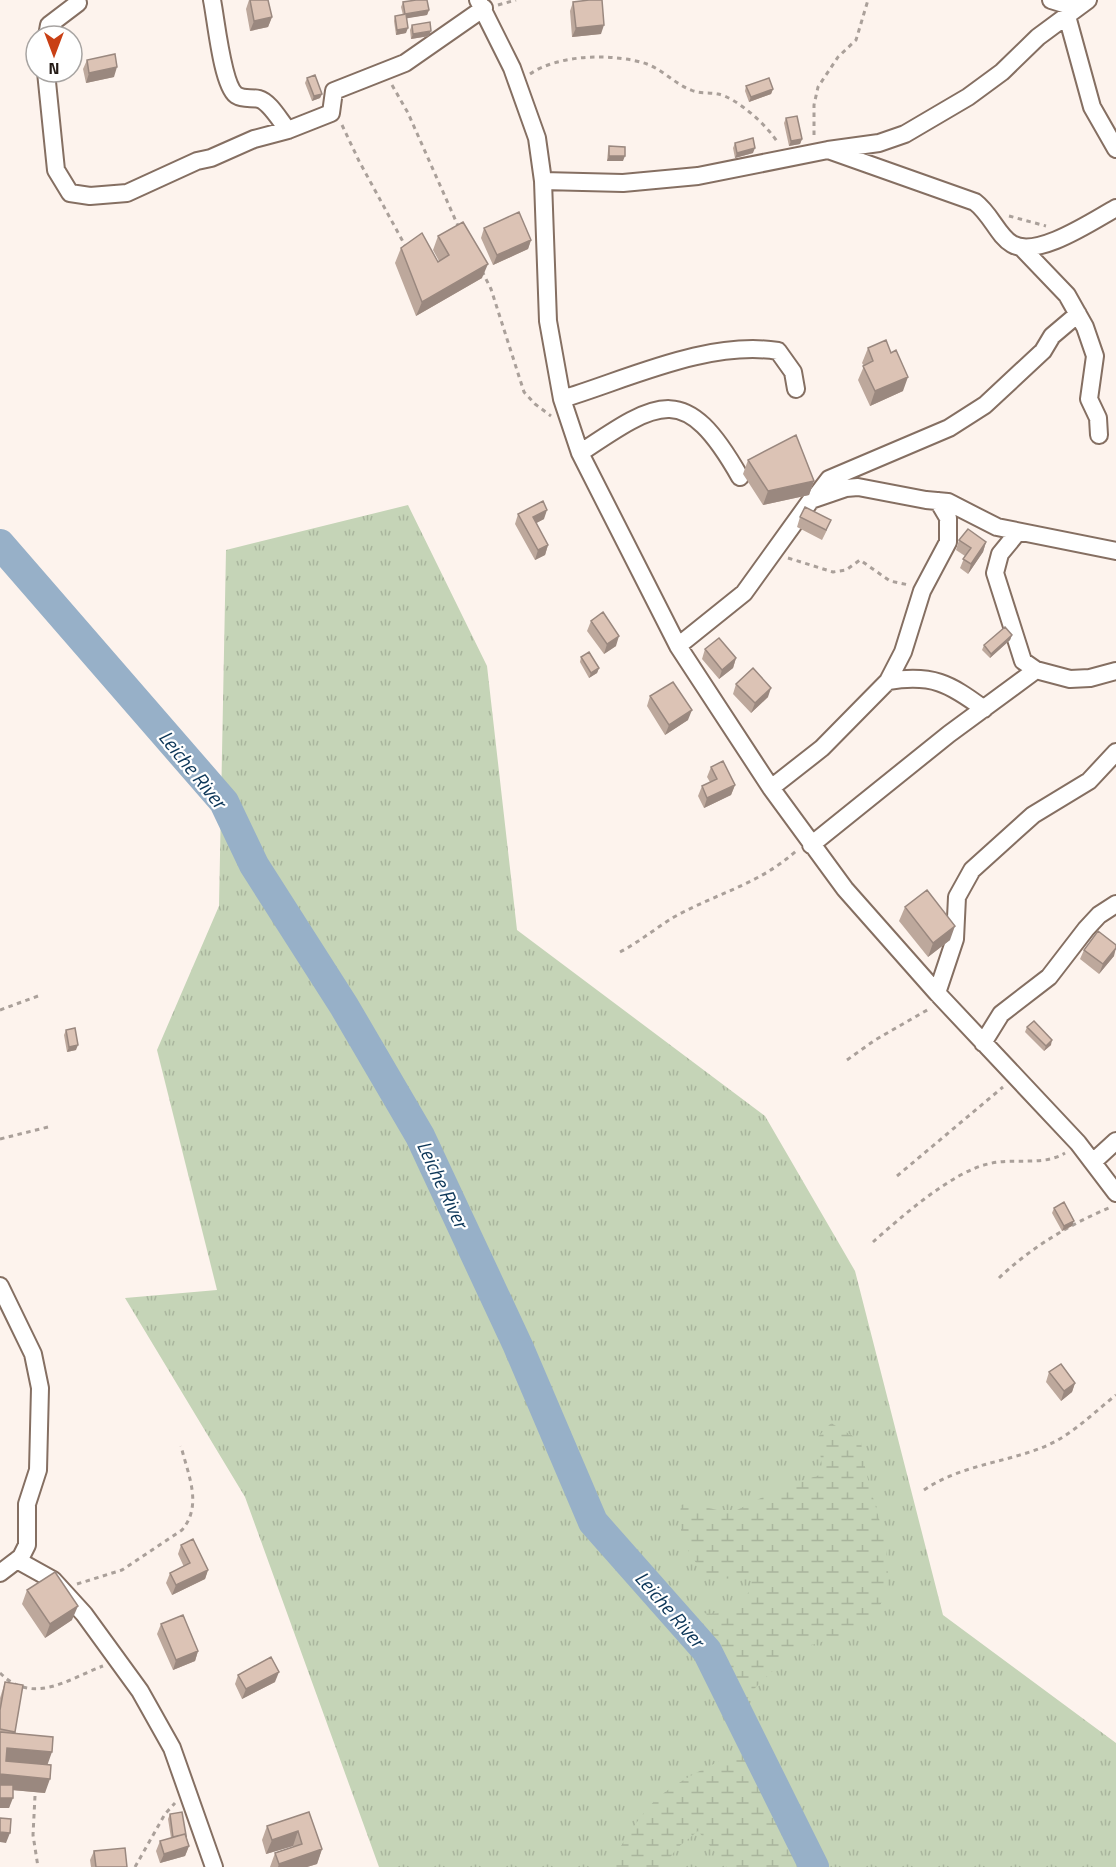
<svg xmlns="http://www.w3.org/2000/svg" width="1116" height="1867" font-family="'Titillium Web',sans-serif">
	<defs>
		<pattern id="grass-tufts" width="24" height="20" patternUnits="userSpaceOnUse" patternTransform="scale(1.5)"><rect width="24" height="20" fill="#c5d4b7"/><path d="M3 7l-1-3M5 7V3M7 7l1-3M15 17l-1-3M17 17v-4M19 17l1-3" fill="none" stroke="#a9b59d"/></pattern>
		<pattern id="wetland-marsh" width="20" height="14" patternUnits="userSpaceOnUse" patternTransform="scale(1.5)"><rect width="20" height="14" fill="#c5d4b7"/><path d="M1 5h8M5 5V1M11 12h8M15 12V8" fill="none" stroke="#a9b59d"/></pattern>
	</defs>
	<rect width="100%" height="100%" fill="#fdf3ed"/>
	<path fill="url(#grass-tufts)" d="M408 505 487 666 517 930 765 1116 855 1271 943 1615 1116 1743V1867H379L245 1497 125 1298 217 1290 157 1050 219 906 226 550Z"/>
	<path fill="url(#wetland-marsh)" d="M831 1423 861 1441C865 1491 893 1536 887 1588 885 1600 874 1614 868 1626L792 1652 755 1688 742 1707 759 1745 788 1781 818 1867H727L698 1831 677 1848 663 1867H609C619 1848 644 1808 660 1796 681 1779 720 1760 745 1750L707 1667 685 1640 673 1613C710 1611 745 1625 752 1578L709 1579C688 1553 677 1540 681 1505L689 1503 717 1510H737L785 1486 823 1474 818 1437Z"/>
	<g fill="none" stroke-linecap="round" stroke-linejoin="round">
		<path stroke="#97b0c8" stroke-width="30" d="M0 544 224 802 254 865 344 1006 420 1136 518 1346 593 1522 707 1651 814 1867"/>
		<defs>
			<path id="street" d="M212 0C216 19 222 84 236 95 244 100 251 97 259 99 270 102 280 121 288 130
				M478 0 512 68 537 138 543 181 548 321 562 399 580 453 678 646 771 788 845 889 937 993 1078 1143 1116 1193
				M1051 0 1077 8
				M1067 16 1092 107 1116 149
				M47 36 49 25 78 3
				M46 72 56 170 70 193 90 196 127 193 197 161 211 158 254 139 288 130 331 113 334 91 405 63 484 8
				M831 151 975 202C991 214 998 236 1012 244 1037 259 1094 220 1116 208
				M543 181 623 183 698 176 828 150 879 143 905 134 968 97 1002 72 1038 37 1088 0
				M1022 248 1067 295 1085 327 1095 356 1089 399 1098 418 1099 435
				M562 399C628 379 708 340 778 351L793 372 796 389
				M580 453C660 399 686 382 740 477
				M816 496 829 479 949 428 985 405 1043 351 1052 336 1078 314
				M1018 532 1000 554 995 573 1023 661 1036 670 1070 679 1090 678 1116 671
				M678 646 744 593 811 500 846 488 858 487 926 500 948 502 997 527 1116 551
				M888 681C932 674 949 683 984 709
				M771 788 822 748 888 681 903 652 922 591 948 542V518L938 501
				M811 845 949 734 1036 670
				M937 993 955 939 957 897 972 870 1033 815 1089 781 1116 752
				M983 1043 1001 1014 1049 977 1086 929 1099 915 1116 904
				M1093 1162 1116 1141
				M0 1286 33 1354 40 1388 38 1470 27 1504V1545L21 1557 0 1573
				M17 1560 53 1580 84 1614 140 1691 172 1748 214 1867"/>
		</defs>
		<use href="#street" stroke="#856f62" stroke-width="20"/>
		<path stroke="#aaa09a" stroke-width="3" stroke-dasharray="4.5 4.5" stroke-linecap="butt" d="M498 5 516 0
			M530 74C559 54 614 53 647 64 663 70 675 84 691 90 700 94 709 92 718 94 737 98 768 126 778 143
			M392 85 408 113 459 228
			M342 125 359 161 407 249
			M814 135V105L818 87 838 57 856 40 868 0
			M1009 216 1046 226
			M482 271 491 289 524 392 535 404 551 416
			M788 558 833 572 846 570 860 560 890 581 909 585
			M620 952C639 942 656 928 674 917 717 893 758 885 796 851
			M0 1010 38 996
			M847 1060 875 1040 929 1009
			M0 1139 48 1127
			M897 1176 1003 1087
			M873 1242C901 1217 952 1172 988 1164 1014 1157 1042 1167 1065 1153
			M999 1278C1029 1249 1070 1224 1109 1208
			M924 1490C959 1466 1002 1463 1041 1448 1070 1437 1092 1414 1116 1395
			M77 1584 122 1570 182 1530C203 1505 188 1475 181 1446
			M0 1673C33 1706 68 1679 103 1666
			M35 1796 33 1835 38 1867
			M135 1867 165 1814 175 1803"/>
		<use href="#street" stroke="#fff" stroke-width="16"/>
	</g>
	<path fill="#bda89c" d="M249 0 272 17 268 27 250 31 246 9Z
		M403 2 429 10 427 15 406 18V33L396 35 394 21 395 16 403 15 401 7Z
		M573 2 601 34 572 37 570 11Z
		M412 25 429 36 411 39 410 30Z
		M87 60 114 77 86 83 83 69Z
		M307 78 322 94 320 98 312 101 305 83Z
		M746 86 773 89 771 94 749 102 745 91Z
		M786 118 802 139 800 144 789 146 784 123Z
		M735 143 753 153 735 158 733 148Z
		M609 146 623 161H607L608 151Z
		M484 228 531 240 528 249 493 265 481 238Z
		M438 236 482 278 416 316 395 263 401 248 438 262 439 261 433 250Z
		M868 348 891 353 903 391 870 406 858 380 864 366 862 363Z
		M748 460 814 481 809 495 763 505 743 474Z
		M518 514 544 519 536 523 548 545 545 555 535 560 515 524Z
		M800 517 827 530 822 540 797 527Z
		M959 540 986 542 983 552 968 574 960 568 965 556 956 550Z
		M591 621 616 646 604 654 587 631Z
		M1012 635 1010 640 990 658 982 650 984 645Z
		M705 649 736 658 733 668 719 679 702 659Z
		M581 657 599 668 597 673 589 678 580 662Z
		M736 684 768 697 751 713 733 694Z
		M650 696 688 720 665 735 647 706Z
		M711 767 735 785 731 795 704 808 698 796 702 786 710 782 707 777Z
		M905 907 950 940 928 957 899 921Z
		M1084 950 1114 956 1099 974 1080 959Z
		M1027 1027 1051 1045 1044 1051 1025 1032Z
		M66 1030 76 1050 67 1052 64 1035Z
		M1054 1208 1072 1226 1062 1231 1052 1213Z
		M1049 1372 1075 1383 1072 1392 1061 1401 1046 1382Z
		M181 1545 208 1570 205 1579 172 1595 166 1583 170 1573 184 1567 178 1554Z
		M27 1590 72 1620 45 1638 22 1604Z
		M161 1624 198 1651 195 1661 173 1670 157 1634Z
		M238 1675 275 1682 242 1699 235 1684Z
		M5 1682 23 1685 14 1733 47 1764 45 1793 13 1790 9 1808H0V1698Z
		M309 1812 322 1849 317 1864 307 1867H270L275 1853 293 1847V1846L266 1854 262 1840 267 1826Z
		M170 1814 186 1835 189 1846 185 1856 160 1863 156 1851 160 1841 171 1838 168 1819Z
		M94 1851 127 1867H91L90 1860Z"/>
	<path fill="#9a887f" d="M429 10 427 15 403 19 405 14Z
		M272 17 268 27 250 31 254 21Z
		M604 25 601 34 572 37 576 28Z
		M408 28 406 33 396 35 397 30Z
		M431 31 429 36 411 39 413 34Z
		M117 67 114 77 86 83 89 73Z
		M773 89 771 94 749 102 751 97Z
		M322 94 320 98 312 101 314 96Z
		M802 139 800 144 789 146 791 141Z
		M755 148 753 153 735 158 737 153Z
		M609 156H625L623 161H607Z
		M531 240 528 249 493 265 497 255Z
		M488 264 482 278 416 316 422 302Z
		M908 377 903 391 870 406 875 391Z
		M814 481 809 495 763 505 768 491Z
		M547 510 544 519 529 527 533 517Z
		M986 542 983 552 968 574 971 564Z
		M548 545 545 555 535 560 538 550Z
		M1012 635 1010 640 990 658 991 654Z
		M619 636 616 646 604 654 607 644Z
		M736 658 733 668 719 679 722 670Z
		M599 668 597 673 589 678 591 673Z
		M771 688 768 697 751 713 755 703Z
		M692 710 688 720 665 735 669 725Z
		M735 785 731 795 704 808 707 798Z
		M955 926 950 940 928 957 933 943Z
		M1116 948 1114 956 1099 974 1103 964Z
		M1052 1040 1051 1045 1044 1051 1046 1046Z
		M78 1045 76 1050 67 1052 69 1047Z
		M1074 1221 1072 1226 1062 1231 1064 1226Z
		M1075 1383 1072 1392 1061 1401 1064 1391Z
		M208 1570 205 1579 172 1595 176 1585Z
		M78 1606 72 1620 45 1638 50 1624Z
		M198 1651 195 1661 173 1670 176 1660Z
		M279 1672 275 1682 242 1699 246 1689Z
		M7 1748 52 1752 47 1766 1 1762Z
		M0 1774 50 1779 45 1793 0 1789Z
		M0 1798H13L9 1808H0Z
		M298 1831 293 1846 266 1854 272 1840Z
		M0 1832 10 1833 6 1843 0 1842Z
		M189 1846 185 1856 160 1863 164 1854Z
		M322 1849 317 1864 307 1867H278L279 1864Z"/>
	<path fill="#dcc3b5" stroke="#9a887f" stroke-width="1.5" d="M250 0H268L272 17 254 21Z
		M416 0H427L429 10 405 14 403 2Z
		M589 0H602L604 25 576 28 573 2Z
		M406 14 408 28 397 30 395 16Z
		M430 22 431 31 413 34 412 25Z
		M115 54 117 67 89 73 87 60Z
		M315 75 322 94 314 96 307 78Z
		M769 78 773 89 751 97 746 86Z
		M797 116 802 139 791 141 786 118Z
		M753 138 755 148 737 153 735 143Z
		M609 146 625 147V156H609Z
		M519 212 531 240 497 255 484 228Z
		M463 222 488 264 422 302 401 248 422 233 438 262 449 255 438 236Z
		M886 340 891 353 896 350 908 377 875 391 863 366 873 361 868 348Z
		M796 435 814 481 768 491 748 460Z
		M543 501 547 510 533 517 548 545 538 550 518 514Z
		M805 507 831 520 826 530 800 517Z
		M968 529 986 542 971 564 963 559 971 548 959 540Z
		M603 612 619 636 607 644 591 621Z
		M1005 627 1012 635 991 654 984 645Z
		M719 638 736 658 722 670 705 649Z
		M589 652 599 668 591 673 581 657Z
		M753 668 771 688 755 703 736 684Z
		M673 682 692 710 669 725 650 696Z
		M723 761 735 785 707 798 702 786 717 779 711 767Z
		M927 890 955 926 933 943 905 907Z
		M1098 931 1116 945V948L1103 964 1084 950Z
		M1034 1021 1052 1040 1046 1046 1027 1027Z
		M75 1028 78 1045 69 1047 66 1030Z
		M1064 1202 1074 1221 1064 1226 1054 1208Z
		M1061 1364 1075 1383 1064 1391 1049 1372Z
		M193 1539 208 1570 176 1585 170 1573 190 1563 181 1545Z
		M55 1572 78 1606 50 1624 27 1590Z
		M183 1615 198 1651 176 1660 161 1624Z
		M271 1657 279 1672 246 1689 238 1675Z
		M5 1682 23 1685 15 1732 0 1729V1710Z
		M0 1732 53 1737 52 1752 7 1748 6 1761 51 1765 50 1779 0 1774Z
		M0 1785H13V1798H0Z
		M182 1812 186 1835 185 1834 173 1837 170 1814Z
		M309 1812 322 1849 279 1864 275 1853 302 1844 298 1831 272 1840 267 1826Z
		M0 1818 11 1819 10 1833 0 1832Z
		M185 1834 189 1846 164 1854 160 1841Z
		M125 1848 127 1867H96L94 1851Z"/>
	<g text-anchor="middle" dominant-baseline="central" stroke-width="4.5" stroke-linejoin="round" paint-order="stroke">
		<g font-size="20" font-style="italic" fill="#0c3658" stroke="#fff">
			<text transform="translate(193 769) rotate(51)">Leiche River</text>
			<text transform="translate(443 1184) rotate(65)">Leiche River</text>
			<text transform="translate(670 1609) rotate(49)">Leiche River</text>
		</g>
	</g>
	<g transform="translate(54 54) rotate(180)"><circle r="28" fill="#ffffff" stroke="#a7a4a2" stroke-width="1.5"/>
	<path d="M0-4.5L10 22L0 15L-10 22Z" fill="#c94015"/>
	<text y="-9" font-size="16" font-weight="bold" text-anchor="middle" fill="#241b16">N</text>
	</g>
</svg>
